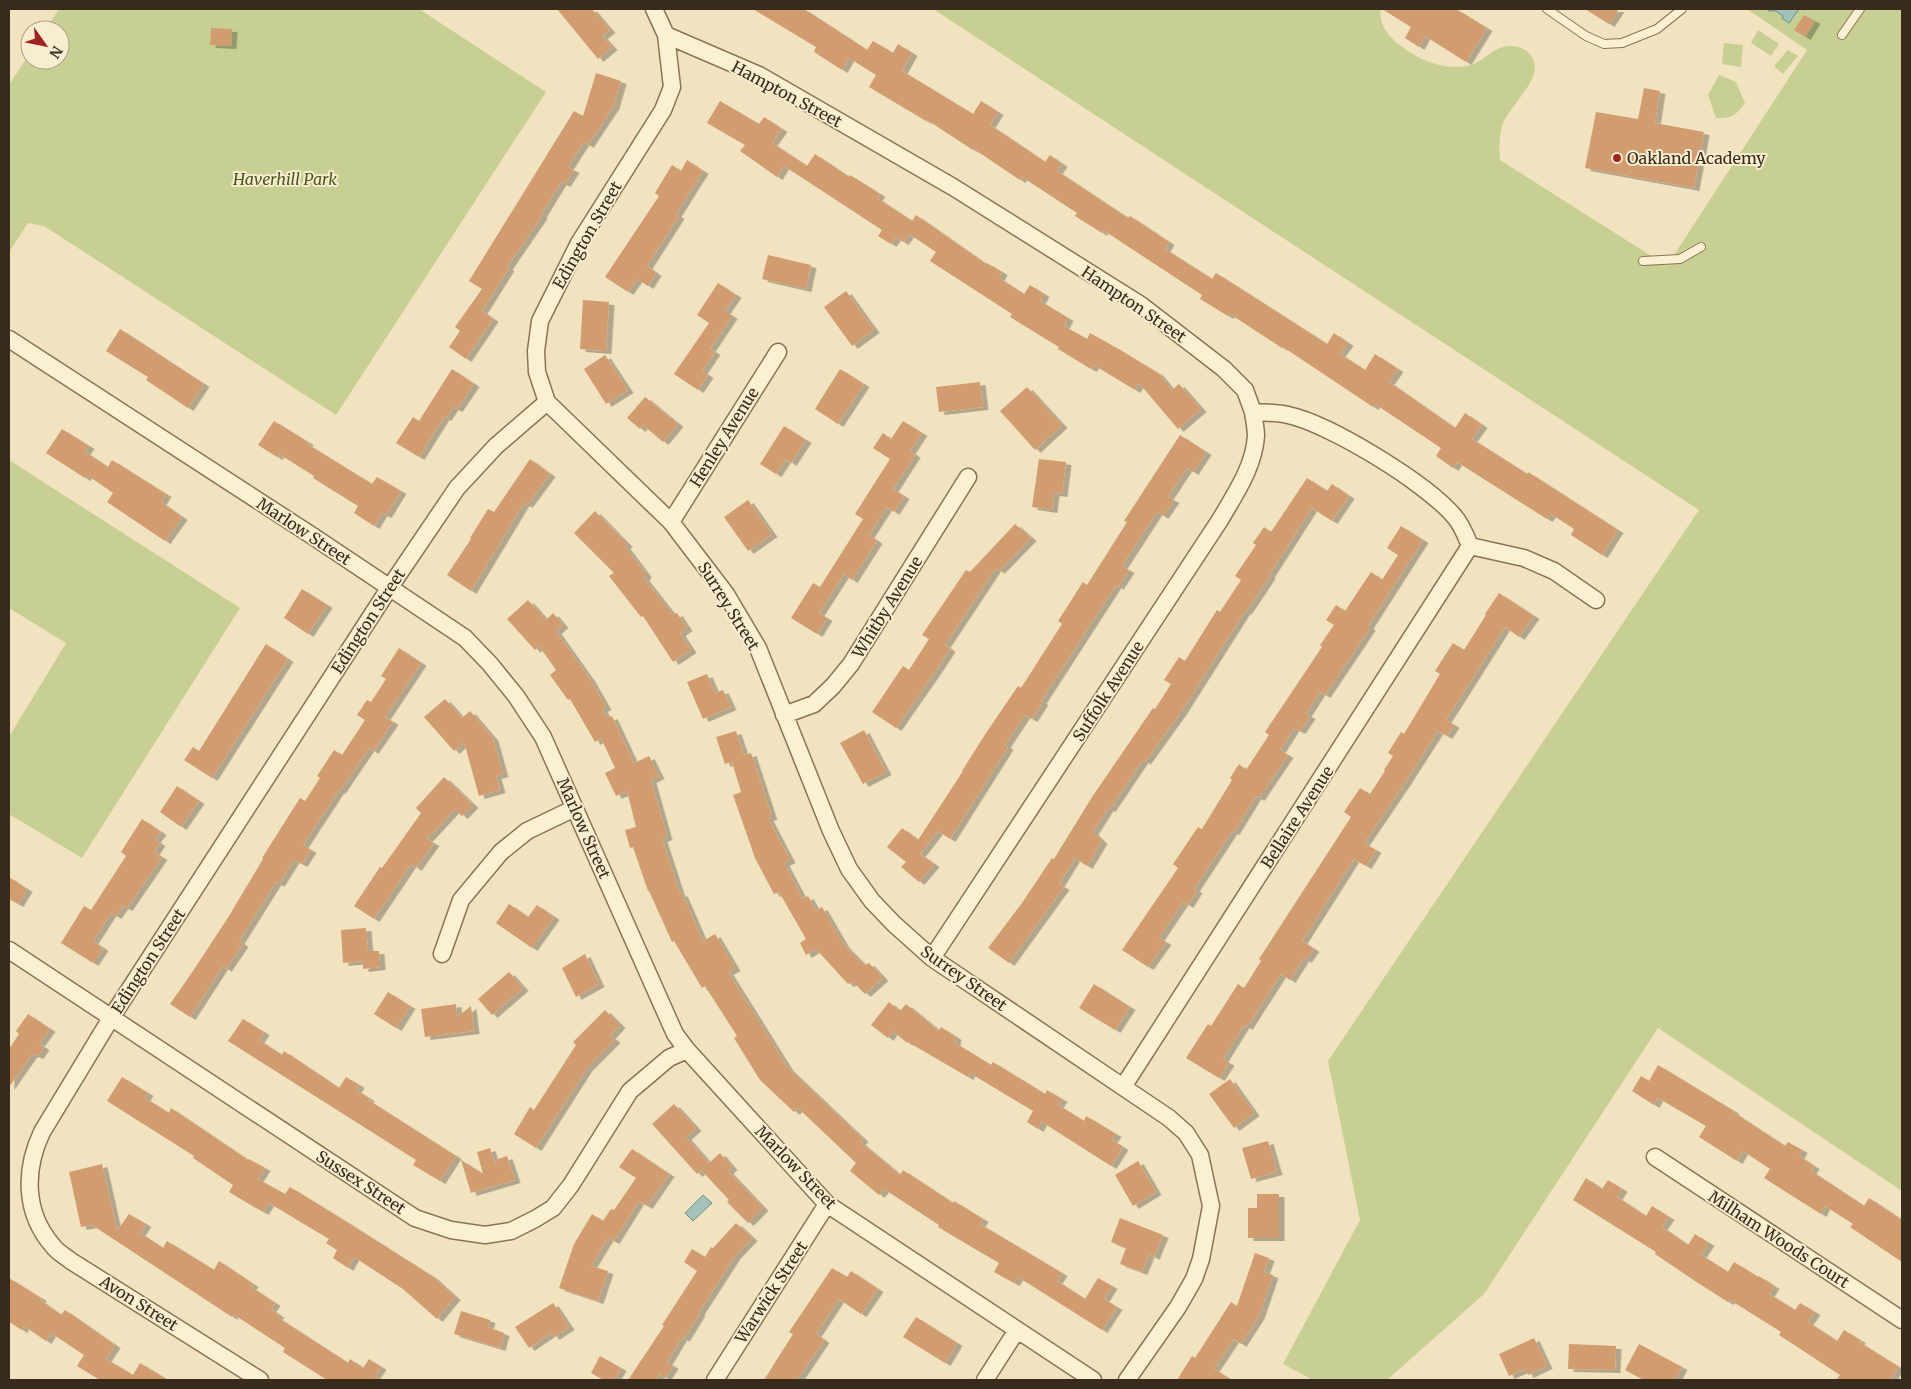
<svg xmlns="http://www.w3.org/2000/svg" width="1911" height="1389" font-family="Merriweather,serif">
	<defs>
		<filter id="shadow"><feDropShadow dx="5.5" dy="3" stdDeviation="0" flood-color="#0004"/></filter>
	</defs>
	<rect width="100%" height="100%" fill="#f1e3bf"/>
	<path fill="#c7d092" d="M59 9H419L546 92 336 415 44 226 28 223 9 252V85L30 53V60H60V30H45Z
		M933 9H1381C1375 35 1416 59 1436 64 1446 67 1456 68 1466 66 1483 64 1494 45 1511 46 1522 46 1531 52 1534 62 1540 82 1508 107 1502 126 1499 137 1499 149 1500 160L1667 266 1807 50 1747 9H1902V1191L1658 1028 1484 1294 1387 1380H1313L1283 1364 1360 1220 1328 1061 1699 510Z
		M1758 30 1779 44 1771 56 1751 43Z
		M1724 43 1743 45 1741 67 1722 64Z
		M1788 50 1798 56 1783 74 1774 66Z
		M1719 75 1736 82 1745 103C1735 116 1733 118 1716 118L1708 95Z
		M9 460 240 608 82 858 9 814V737L66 643 9 608Z"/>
	<path fill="#a2c2ba" stroke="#699188" d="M1769 9H1799L1789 23 1782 18 1783 16 1776 11H1768Z
		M703 1195 712 1203 693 1221 685 1213Z"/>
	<path fill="#d29c71" filter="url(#shadow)" d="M557 9H592L610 30 602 36 612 47 598 59Z
		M753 9H804L867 50 873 41 893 53 898 44 912 53 902 71 973 114 981 101 998 112 990 125 1045 162 1050 155 1062 164 1057 171 1128 218 1130 216 1169 242 1165 249 1212 279 1216 273 1327 344 1334 333 1348 343 1340 354 1365 370 1375 354 1398 369 1389 382 1455 428 1465 413 1482 425 1472 439 1527 474 1528 472 1618 530 1602 555 1571 535 1574 529 1551 514 1547 519 1457 462 1453 468 1436 456 1441 448 1375 404 1373 407 1283 347 1282 348 1230 314 1228 316 1200 299 1202 295 1103 230 1102 233 1075 216 1077 213 1022 177 1020 180 974 149 973 150 927 120 926 121 869 87 876 75 849 58 842 70 814 52 816 47Z
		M1382 9H1456L1487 28 1466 62 1425 36 1419 47 1405 38 1411 27Z
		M1585 9H1619L1609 24Z
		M1804 15 1815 21 1805 37 1794 30Z
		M211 28 232 29 231 46 210 45Z
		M596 73 621 81 614 106 588 145 584 142 568 167 574 170 565 184 561 182 541 215 542 216 507 267 509 268 482 311 493 319 466 359 449 347 460 331 455 327 482 289 469 281 574 111 583 116Z
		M1644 88 1660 91 1655 123 1704 132 1694 188 1585 168 1596 112 1638 119Z
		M720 101 759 124 764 117 782 129 772 143 807 166 815 154 849 177 850 175 880 194 877 198 912 221 916 215 986 264 987 263 1002 272 999 278 1024 294 1030 285 1044 294 1040 301 1068 318 1064 326 1087 339 1090 333 1120 350 1158 373 1172 390 1179 384 1201 409 1178 429 1139 383 1135 390 1094 365 1091 369 1058 349 1059 347 1010 317 1012 314 930 261 936 252 909 234 903 242 896 237 891 244 878 236 882 230 784 166 777 177 740 151 745 145 707 123Z
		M687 160 703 171 676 214 679 216 647 266 656 273 648 286 637 279 628 292 605 277 659 196 655 193 672 165 681 171Z
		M768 255 811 265 806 289 762 279Z
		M718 283 736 295 725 311 732 316 710 349 715 352 702 371 708 375 698 390 674 374 709 323 697 315Z
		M846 291 874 330 852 346 824 307Z
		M583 300 609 302 606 351 580 349Z
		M120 329 204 384 188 408 146 380 148 377 106 351Z
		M605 355 628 390 606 404 584 369Z
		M452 369 474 384 457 409 453 407 446 418 444 417 419 457 396 443 413 417 419 421Z
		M840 369 864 384 838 424 815 409Z
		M980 382 983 407 939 412 936 387Z
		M1027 387 1062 425 1035 450 1000 411Z
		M645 397 678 424 663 442 643 425 640 429 627 418Z
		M274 421 308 442 307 444 372 484 377 477 401 491 386 515 382 513 374 526 354 513 358 506 313 478 314 476 279 454 277 457 258 445Z
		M903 421 922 433 910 451 915 455 893 489 904 496 894 512 887 507 869 535 877 541 852 580 844 574 819 613 827 618 817 634 791 618 813 583 820 587 863 519 855 514 890 459 873 448 883 433 891 439Z
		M784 426 806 440 791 463 786 459 776 474 760 464Z
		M62 429 89 446 85 452 108 467 112 460 166 494 161 502 182 517 165 541 107 502 113 493 87 475 85 478 46 453Z
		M1180 435 1206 452 1193 472 1187 468 1168 497 1174 500 1163 516 1157 512 1122 566 1129 570 1118 587 1116 585 1041 701 1043 702 1032 719 1025 715 1005 745 1008 747 950 839 938 831 920 854 934 864 919 882 901 867 906 862 887 847 902 828 918 840 963 771H962L986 733 1018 686 1021 688 1062 624 1058 621 1083 582 1087 585 1127 522 1124 521Z
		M530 459 550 474 527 505 524 503 471 591 447 575 471 539 470 538 488 509 494 512Z
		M1039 459 1066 462 1062 494 1054 493 1052 510 1032 507Z
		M1307 478 1327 491 1332 484 1349 496 1332 521 1312 508 1269 575 1270 576 1246 612 1245 611 1181 712 1145 762 1143 760 1110 809 1108 808 1093 832 1102 841 1087 866 1075 858 1059 884 1064 887 1009 963 988 948 1022 903 1052 858 1054 859 1092 797 1153 708 1155 709 1171 684 1164 680 1179 657 1185 661 1217 610 1220 612 1241 580 1235 576 1256 545 1253 543 1264 527 1271 532Z
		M748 500 772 534 748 551 724 517Z
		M595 511 627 544 625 546 646 574 644 578 673 615 677 613 687 628 680 633 691 650 673 662 643 616 641 617 609 576 614 573 574 533Z
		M1015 524 1031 538 999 571 996 568 945 645 950 649 937 669 896 728 872 712 903 666 909 670 929 639 922 635 966 570 970 572Z
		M1401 526 1423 540 1368 626 1370 628 1325 695 1320 692 1306 714 1310 716 1300 731 1294 728 1280 750 1288 755 1259 798 1256 796 1234 832 1232 831 1194 889 1197 890 1188 905 1183 902 1159 938 1166 942 1148 967 1122 950 1178 868 1173 864 1198 827 1202 829 1232 780 1230 778 1239 764 1246 770 1269 735 1265 732 1322 647 1320 645 1334 625 1326 620 1336 605 1345 611 1371 572 1382 580 1398 555 1387 548Z
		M302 589 327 605 308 634 284 618Z
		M1499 593 1534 616 1519 637 1505 627 1446 720 1454 725 1447 736 1438 731 1404 784 1364 843 1376 850 1366 866 1354 859 1302 941 1314 949 1306 960 1304 958 1290 980 1281 974 1247 1027 1244 1025 1223 1059 1229 1063 1219 1078 1186 1058 1208 1024 1211 1026 1238 984 1244 988 1261 961 1259 959 1351 817 1344 812 1360 788 1370 794 1385 771 1384 770 1393 756 1388 753 1401 732 1404 734 1440 674 1435 671 1453 643 1464 650 1486 615 1485 614Z
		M528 600 546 620 553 613 563 625 556 631 590 679 606 707 602 709 607 718 612 716 634 763 649 756 659 776 651 780 667 837 662 839 680 894 682 893 703 941 715 934 735 968 728 972 788 1068 863 1139 860 1142 900 1175 903 1170 953 1203 954 1201 983 1219 980 1224 1062 1273 1057 1281 1085 1299 1098 1278 1112 1286 1104 1299 1117 1307 1102 1330 1018 1277 1014 1283 994 1272 999 1263 938 1227 939 1225 884 1189 879 1195 850 1171 856 1163 798 1108 794 1112 760 1080 734 1038 737 1036 705 986 702 988 674 941 672 942 649 891H648L633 847 630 848 625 830 636 827 627 791 616 796 605 773 615 768 601 738 595 742 570 699 568 700 550 675 556 670 539 646 535 650 507 619Z
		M266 644 288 659 212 778 184 760 193 747 199 751Z
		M399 648 421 663 385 717 393 722 373 751 369 748 340 791 339 790 303 845 311 850 302 864 294 860 279 884 276 882 239 941 243 944 226 969 223 966 190 1017 170 1004 193 971 229 916 263 859 262 858 300 798 305 801 320 778 317 776 334 750 342 755 365 720 357 715 367 700 371 702 386 679 381 676Z
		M707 674 715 693 723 690 731 707 703 719 687 682Z
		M445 699 462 718 470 711 493 738 503 774 496 776 500 790 479 796 464 742 454 751 424 717Z
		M864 730 886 772 863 784 840 743Z
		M736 731 744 755 751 753 772 817 768 818 790 860 784 863 803 899 808 896 816 910 822 907 844 945 864 965 869 963 883 978 865 994 853 982 848 984 816 949 806 955 800 943 806 939 779 892 774 894 755 858 733 795 741 792 732 762 725 764 716 737Z
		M444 777 473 805 462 816 455 809 427 839 434 843 416 868 411 864 374 919 354 906 380 867 382 868 421 813 416 808Z
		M177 786 199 801 181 827 160 812Z
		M142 819 161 832 155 840 160 843 154 852 162 857 127 908 123 906 116 916 111 913 93 941 103 948 93 963 61 943 84 906 91 910 126 856 121 852Z
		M9 877 27 889 18 904 9 899Z
		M509 904 528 917 537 905 554 917 532 948 496 923Z
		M366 928 368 951H379L380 967 363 969V961L343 963 341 930Z
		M585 954 599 984 576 997 562 968Z
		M509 972 523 988 492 1015 478 999Z
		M1094 984 1130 1007 1115 1030 1079 1008Z
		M388 992 410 1006 396 1028 374 1014Z
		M889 1002 900 1011 906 1004 939 1031 941 1027 956 1037 955 1043 991 1065 993 1062 1045 1094 1047 1090 1062 1099 1058 1105 1084 1121 1086 1116 1116 1134 1112 1140 1123 1147 1111 1166 1042 1122 1038 1129 1027 1122 1033 1111 970 1073 968 1077 908 1042 907 1043 893 1031 888 1038 871 1025Z
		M456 1004 457 1017 471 1006 474 1031 425 1037 421 1009Z
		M605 1010 620 1025 610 1036 615 1040 587 1068 536 1148 514 1134 530 1107 534 1110 576 1045 573 1042Z
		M28 1014 50 1029 39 1044 44 1047 38 1056 32 1054 9 1087V1049L19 1034 16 1031Z
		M243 1019 264 1032 259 1040 282 1055 284 1051 339 1088 346 1077 359 1085 356 1090 369 1098 368 1100 456 1156 440 1181 413 1165 416 1160 228 1041Z
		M1658 1065 1734 1111 1733 1112 1785 1146 1788 1142 1802 1150 1799 1156 1814 1166 1811 1171 1864 1206 1869 1198 1902 1220V1262L1850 1227 1853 1224 1825 1206 1821 1214 1764 1178 1770 1169 1743 1151 1737 1161 1699 1137 1706 1126 1658 1098 1654 1105 1632 1091 1641 1076 1649 1081Z
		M122 1077 148 1093 145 1098 169 1113 171 1108 248 1160 249 1159 265 1168 258 1179 285 1194 290 1187 342 1219 432 1276 455 1297 437 1319 403 1289 354 1257 348 1268 333 1258 337 1250 326 1243 329 1239 269 1203 263 1212 229 1192 233 1185 193 1158 194 1156 107 1101Z
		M1230 1079 1254 1113 1234 1128 1209 1094Z
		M674 1104 696 1128 686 1137 709 1163 720 1153 732 1167 728 1171 763 1208 748 1223 727 1202 729 1200 701 1170 697 1174 652 1124Z
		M1268 1141 1277 1172 1251 1179 1242 1148Z
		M490 1148 495 1164 498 1159 507 1156 515 1180 471 1193 461 1160 483 1174 477 1152Z
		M632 1149 669 1174 647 1206 639 1201 614 1241 608 1238 591 1266 608 1271 598 1301 559 1288 574 1244 592 1214 603 1221 611 1209 614 1210 636 1178 619 1167Z
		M1138 1161 1156 1192 1133 1206 1115 1175Z
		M102 1164 117 1231 129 1214 146 1224 140 1233 163 1248 167 1241 214 1270 219 1261 253 1284 251 1287 275 1303 271 1309 279 1315 277 1317 348 1363 350 1359 363 1368 369 1359 381 1367 375 1376 382 1380H327L283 1352 285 1348 233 1314 232 1317 92 1225 81 1227 69 1172Z
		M1586 1178 1602 1189 1608 1180 1622 1189 1617 1197 1646 1216 1652 1206 1669 1217 1662 1227 1688 1245 1695 1234 1709 1243 1701 1255 1728 1272 1734 1262 1758 1277 1759 1276 1774 1286 1769 1294 1795 1310 1800 1303 1815 1312 1808 1322 1837 1341 1844 1330 1860 1340 1859 1342 1899 1367 1890 1380H1836L1840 1375 1779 1335 1781 1332 1730 1300 1728 1302 1695 1281 1655 1254 1656 1252 1573 1200Z
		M1257 1194H1279V1238H1248V1208H1257Z
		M1120 1218 1163 1235 1154 1257 1149 1254 1142 1272 1120 1264 1126 1248 1111 1242Z
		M736 1223 752 1238 735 1256 699 1312 700 1313 684 1339 682 1337 667 1362 673 1366 665 1378 660 1374 656 1380H628L664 1326 662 1325 697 1271 684 1262 692 1249 705 1257 711 1247 713 1248Z
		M1255 1253 1269 1258 1264 1272 1273 1275 1259 1316 1241 1344 1234 1339 1214 1369 1232 1380H1177L1192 1356 1195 1358 1231 1302 1237 1306Z
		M832 1268 847 1277 851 1271 878 1289 861 1314 839 1299 816 1334 824 1340 797 1380H764L793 1334 789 1332Z
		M9 1278 41 1298 40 1300 61 1315 65 1310 115 1345 106 1359 133 1375 140 1363 168 1380H100L77 1366 84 1355 51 1333 46 1341 24 1326 22 1330 9 1322Z
		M553 1303 569 1327 554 1337 551 1333 529 1348 515 1327Z
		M461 1311 490 1320 488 1327 504 1333 500 1348 454 1334Z
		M916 1317 957 1343 945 1363 903 1337Z
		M1534 1338 1547 1366 1528 1375 1525 1369 1509 1376 1499 1354Z
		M1569 1344 1616 1346 1615 1370 1568 1369Z
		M1639 1344 1682 1367 1675 1380H1644L1625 1370Z
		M600 1356 621 1368 614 1380H604L591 1373Z"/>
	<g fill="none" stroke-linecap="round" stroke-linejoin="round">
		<defs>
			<path id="lane" d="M1547 9 1586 36 1604 44 1622 43 1657 29 1682 9
				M1842 35 1860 9
				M1643 261 1680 259 1701 247"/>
			<path id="street" d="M654 9 666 35 759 75 953 187 1141 305 1224 369 1245 390 1253 412C1264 413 1277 412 1288 415 1330 424 1426 483 1454 516 1462 525 1466 536 1470 546L1524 558 1554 571 1596 600
				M9 339 311 535 465 638 490 664 516 696 543 737 675 1034 687 1050 827 1204 1093 1380
				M547 402 671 522 726 594 758 648 831 831 849 869 872 901 894 924 932 958 1169 1118 1186 1133 1200 1155 1211 1206 1201 1259 1194 1279 1178 1307 1127 1380
				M671 522 778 352
				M784 715 814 704 833 686 851 664 968 477
				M9 950 415 1218 451 1230 485 1235 511 1231 535 1219 553 1208 571 1185 630 1091 669 1058 687 1050
				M442 954 461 900 501 852 527 831 575 808
				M932 958 1220 520C1235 494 1254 467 1256 436 1256 428 1254 420 1253 412
				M1123 1087 1470 546
				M1655 1157 1902 1320
				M260 1380 71 1261C65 1256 57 1252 53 1246 24 1213 24 1170 42 1132L111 1018 390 587 457 488 496 446 547 402 537 372 536 351 540 321 579 243 663 110 672 87 666 35
				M715 1380 827 1204
				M985 1380 1017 1330"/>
		</defs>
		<use href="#lane" stroke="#8b7356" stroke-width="10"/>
		<use href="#street" stroke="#8b7356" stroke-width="19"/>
		<use href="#lane" stroke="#fbf0d2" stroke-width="8"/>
		<use href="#street" stroke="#fbf0d2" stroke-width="16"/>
	</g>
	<circle fill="#9f2321" stroke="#f8edcf" stroke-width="2" cx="1617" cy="158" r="5"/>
	<g text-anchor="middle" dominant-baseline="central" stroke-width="4" stroke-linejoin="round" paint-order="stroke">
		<g font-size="16" fill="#392b1b" stroke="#f8edcf">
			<text transform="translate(787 94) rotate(28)">Hampton Street</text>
			<text transform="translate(587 235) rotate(-60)">Edington Street</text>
			<text transform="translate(1134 304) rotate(34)">Hampton Street</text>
			<text transform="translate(724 437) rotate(-58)">Henley Avenue</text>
			<text transform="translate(304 531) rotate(33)">Marlow Street</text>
			<text transform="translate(729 606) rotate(58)">Surrey Street</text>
			<text transform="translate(887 607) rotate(-58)">Whitby Avenue</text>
			<text transform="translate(368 621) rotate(-57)">Edington Street</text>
			<text transform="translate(1108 691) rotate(-57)">Suffolk Avenue</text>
			<text transform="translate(1297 817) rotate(-57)">Bellaire Avenue</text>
			<text transform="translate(584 828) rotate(66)">Marlow Street</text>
			<text transform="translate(148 961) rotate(-57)">Edington Street</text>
			<text transform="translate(964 978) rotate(35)">Surrey Street</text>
			<text transform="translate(796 1167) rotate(46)">Marlow Street</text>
			<text transform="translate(361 1182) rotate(33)">Sussex Street</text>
			<text transform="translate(1779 1239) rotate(33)">Milham Woods Court</text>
			<text transform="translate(771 1292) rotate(-57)">Warwick Street</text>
			<text transform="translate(139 1303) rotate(32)">Avon Street</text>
		</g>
		<g font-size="16" fill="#392b1b" stroke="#f8edcf" text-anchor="start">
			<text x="1627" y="158">Oakland Academy</text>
		</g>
		<g font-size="16" font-style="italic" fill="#485720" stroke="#f8edcf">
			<text x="285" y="179">Haverhill Park</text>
		</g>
	</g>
	<rect width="1911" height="1389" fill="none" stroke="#392b1b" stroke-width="20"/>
	<g transform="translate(45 45) rotate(123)"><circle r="24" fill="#f8edcf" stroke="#ac9f87"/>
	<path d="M0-4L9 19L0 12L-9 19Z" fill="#9f2321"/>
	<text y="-8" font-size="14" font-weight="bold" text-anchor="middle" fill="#392b1b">N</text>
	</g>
</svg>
